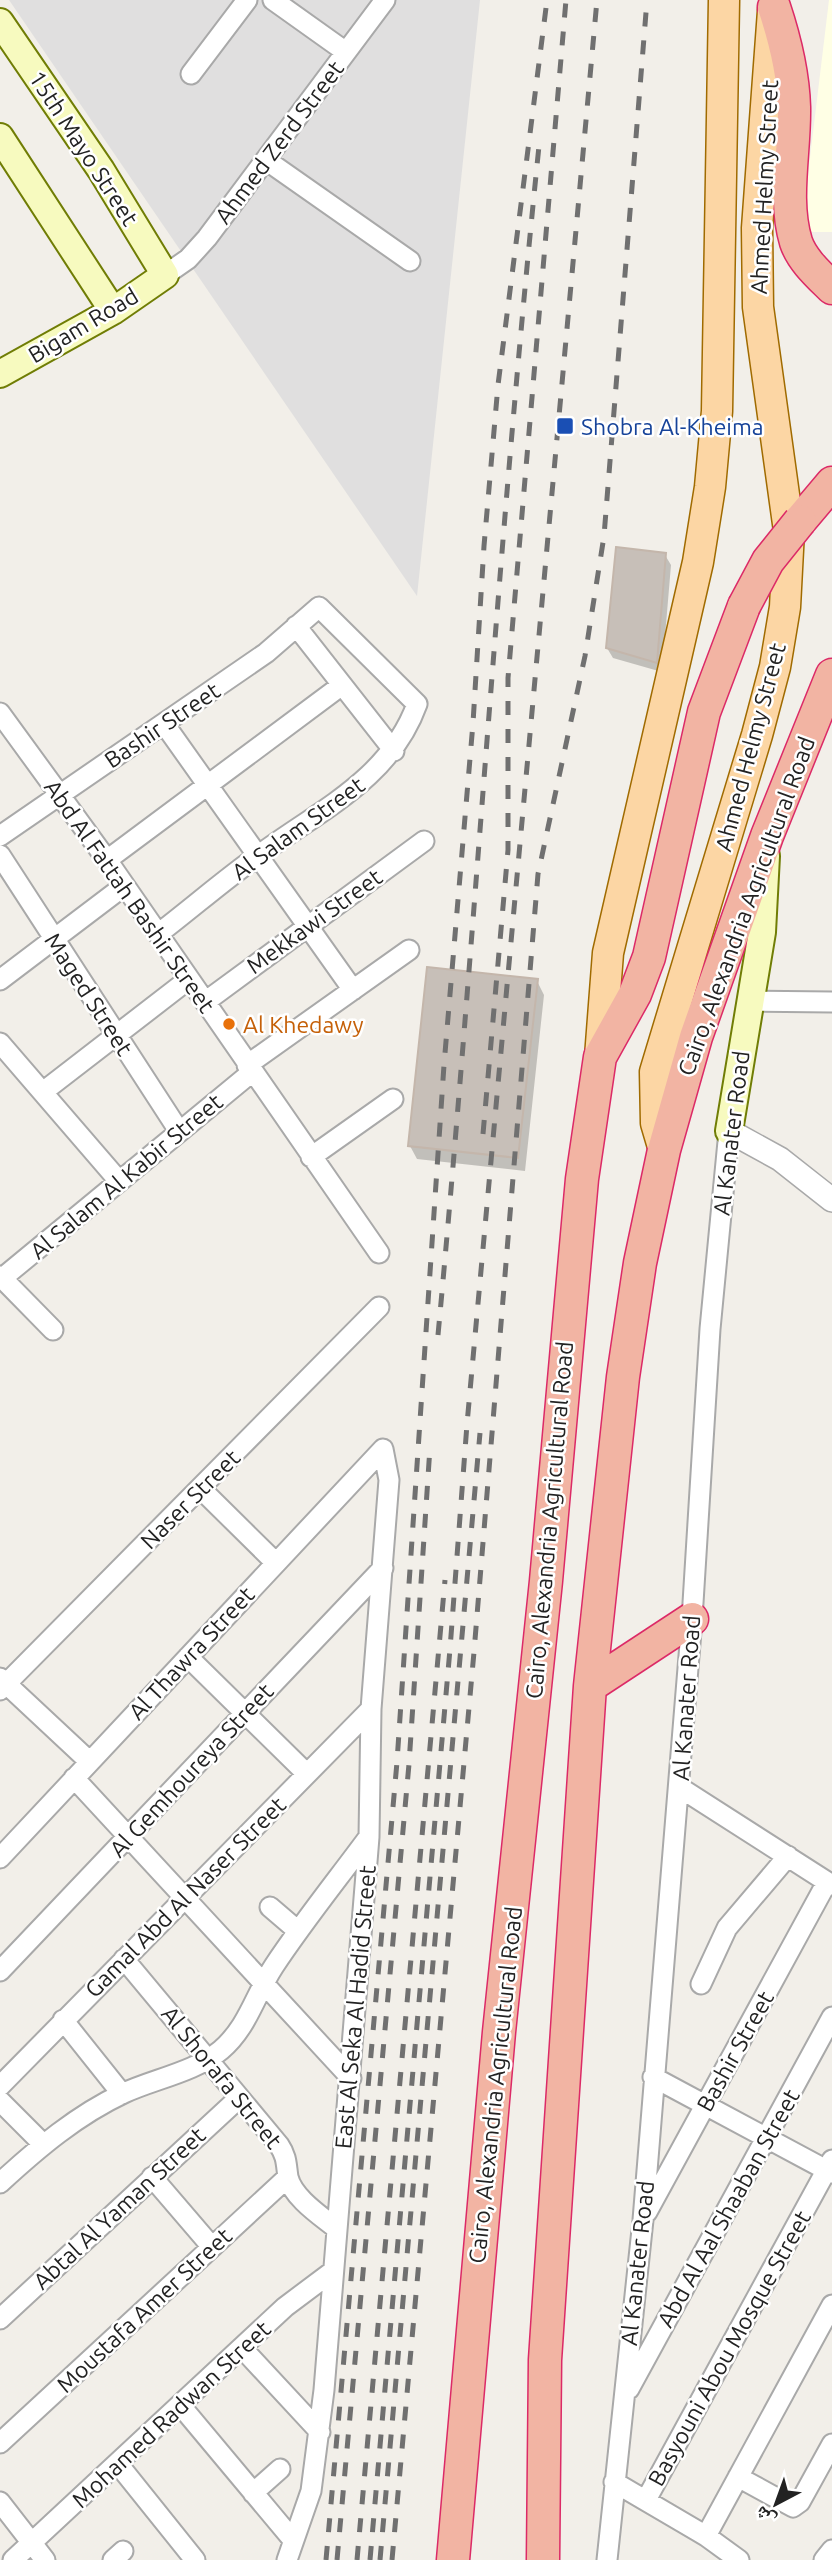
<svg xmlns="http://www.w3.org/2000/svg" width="832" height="2560" font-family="Ubuntu,'Noto Naskh Arabic',sans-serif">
	<rect width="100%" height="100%" fill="#f2efe9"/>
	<path fill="#e0dfdf" d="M9 0H480L417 596Z"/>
	<path fill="#ffffe5" d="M829 0H832V232H801Z"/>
	<path fill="#0003" d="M665 555 671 565 662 672 613 658 607 648Z
		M537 981 544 995 525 1171 417 1159 410 1146Z"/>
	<path fill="#c7bfb8" stroke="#c4b6ab" stroke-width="2" d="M616 547 666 553 657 663 606 648Z
		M427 967 538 979 518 1158 408 1146Z"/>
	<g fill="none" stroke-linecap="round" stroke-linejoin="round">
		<defs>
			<path id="minor" d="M273 0 346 52
				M191 74 247 0
				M266 160 410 261
				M165 275 188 259 207 238 385 0
				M296 626 394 751
				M0 713 107 860 379 1253
				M165 725 353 990
				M0 836 266 653 319 607 417 704C390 779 320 810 259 855 224 880 192 908 158 934
				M0 855 179 1131
				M107 860 342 685
				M0 980 124 886
				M750 1001 832 1002
				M205 1002 424 841
				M0 1043 119 1181
				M247 1065 409 950
				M44 1091 189 979
				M311 1157 393 1099
				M0 1276 53 1330
				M0 1280 252 1072
				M200 1488 276 1563
				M188 1657 307 1774
				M0 1678 90 1762
				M0 1690 379 1307
				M74 1778 351 2078
				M679 1787 832 1885
				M0 1858 383 1449 389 1480 371 1709 369 1837 324 2390 311 2491 287 2560
				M270 1907 298 1931
				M124 1959 279 2145C287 2157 286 2164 288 2177 293 2198 321 2216 337 2229
				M0 1971 383 1568
				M701 1984 727 1928 788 1856
				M63 2020 122 2094
				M653 2077 832 2173
				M0 2086 371 1709
				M0 2101 43 2144
				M152 2177 212 2247
				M0 2183C38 2148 77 2115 124 2093 154 2079 195 2072 221 2050 248 2027 255 1995 274 1966 303 1922 337 1880 368 1838
				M647 2212 827 1882
				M0 2319 239 2098
				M243 2349 320 2432
				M629 2389 832 2017
				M181 2406 293 2540
				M0 2443 288 2177
				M118 2464 195 2560
				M738 2477 793 2507 800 2502 832 2444
				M614 2482 706 2536 739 2560
				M253 2493 280 2469
				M646 2500 832 2160
				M0 2502 45 2560
				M706 2536 832 2305
				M13 2560 285 2307 333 2271
				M113 2560 123 2551
				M607 2560 643 2220 692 1619 710 1329 729 1131
				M824 2560 832 2550"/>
			<path id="tertiary" d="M729 1131 780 1159 832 1200"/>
			<path id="secondary" d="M0 22 101 170 165 275 113 311 0 374
				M0 137 113 311
				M729 1131 762 932 766 856"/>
			<path id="primary" d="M600 1057 608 953 698 562 710 487 717 411 724 0
				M664 1150 656 1123 655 1072 757 735 775 667 785 607 789 531 758 307 757 228 773 11"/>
			<path id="trunk" d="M774 7C785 40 793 72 794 107 795 151 783 200 796 242 802 260 819 275 832 288
				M800 521 832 483
				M590 1686 692 1619
				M453 2560 499 2032 546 1581 582 1179 600 1057 635 994 649 957 704 712 744 606
				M543 2560 545 2360 590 1686 623 1377 640 1263 664 1150 696 1037 767 836 832 675"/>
		</defs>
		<use href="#minor" stroke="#a9a9a9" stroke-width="23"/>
		<use href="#tertiary" stroke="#a9a9a9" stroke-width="26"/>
		<use href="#secondary" stroke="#707d05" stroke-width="30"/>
		<use href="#primary" stroke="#a06b00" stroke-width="33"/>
		<use href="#trunk" stroke="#dc2a67" stroke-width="35"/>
		<use href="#minor" stroke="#fff" stroke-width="19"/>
		<use href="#tertiary" stroke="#fff" stroke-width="23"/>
		<use href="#secondary" stroke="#f7fabf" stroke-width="26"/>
		<use href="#primary" stroke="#fcd6a4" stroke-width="30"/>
		<use href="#trunk" stroke="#f2b4a3" stroke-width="32"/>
		<path stroke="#707070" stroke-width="5" stroke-dasharray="14 14" stroke-linecap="butt" d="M483 1134 508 850V678L566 0
			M438 1335C475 939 498 542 539 146
			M326 2560 397 1762 444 1065 473 723 484 546 498 385 547 0
			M337 2560 409 1764 430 1447
			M357 2560 445 1580
			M370 2560 450 1649 467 1424 597 0
			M380 2560 480 1433
			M392 2560 474 1652 538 874 585 656 604 536 647 0"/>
		<defs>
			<path id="trunk-bridge" d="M744 606 768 561 800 521"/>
		</defs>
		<use href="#trunk-bridge" stroke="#dc2a67" stroke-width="35" stroke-linecap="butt"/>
		<use href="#trunk-bridge" stroke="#f2b4a3" stroke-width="32"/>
	</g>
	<rect fill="#1a4fb4" stroke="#fff" stroke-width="2.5" x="556" y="417" width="18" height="18" rx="3.5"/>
	<circle fill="#e8710a" stroke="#fff" stroke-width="2.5" cx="229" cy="1024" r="7"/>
	<g text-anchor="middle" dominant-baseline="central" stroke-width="5" stroke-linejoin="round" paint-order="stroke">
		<g font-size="23" fill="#222" stroke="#fff">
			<text transform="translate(279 142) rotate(-53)">Ahmed Zerd Street</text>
			<text transform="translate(84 148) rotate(57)">15th Mayo Street</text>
			<text transform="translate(764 187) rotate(-87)">Ahmed Helmy Street</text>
			<text transform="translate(83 325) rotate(-31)">Bigam Road</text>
			<text transform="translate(162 725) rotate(-34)">Bashir Street</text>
			<text transform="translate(750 747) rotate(-75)">Ahmed Helmy Street</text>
			<text transform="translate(298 828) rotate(-36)">Al Salam Street</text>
			<text transform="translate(130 896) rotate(55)">Abd Al Fattah Bashir Street</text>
			<text transform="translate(746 906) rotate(-70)">Cairo, Alexandria Agricultural Road</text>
			<text transform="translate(314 921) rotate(-36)">Mekkawi Street</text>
			<text transform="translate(89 994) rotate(57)">Maged Street</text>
			<text transform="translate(731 1133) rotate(-83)">Al Kanater Road</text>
			<text transform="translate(126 1176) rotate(-40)">Al Salam Al Kabir Street</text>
			<text transform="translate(190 1499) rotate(-45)">Naser Street</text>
			<text transform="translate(549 1520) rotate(-85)">Cairo, Alexandria Agricultural Road</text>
			<text transform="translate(191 1653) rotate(-47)">Al Thawra Street</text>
			<text transform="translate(686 1698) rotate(-86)">Al Kanater Road</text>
			<text transform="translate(191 1770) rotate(-47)">Al Gemhoureya Street</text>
			<text transform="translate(185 1897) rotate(-45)">Gamal Abd Al Naser Street</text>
			<text transform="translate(355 2007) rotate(-85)">East Al Seka Al Hadid Street</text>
			<text transform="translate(735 2051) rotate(-61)">Bashir Street</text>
			<text transform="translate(222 2077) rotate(51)">Al Shorafa Street</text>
			<text transform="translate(495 2085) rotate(-84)">Cairo, Alexandria Agricultural Road</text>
			<text transform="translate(119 2208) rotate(-43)">Abtal Al Yaman Street</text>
			<text transform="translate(728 2208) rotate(-61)">Abd Al Aal Shaaban Street</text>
			<text transform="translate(637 2263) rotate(-84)">Al Kanater Road</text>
			<text transform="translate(144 2310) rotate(-43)">Moustafa Amer Street</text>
			<text transform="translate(729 2348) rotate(-61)">Basyouni Abou Mosque Street</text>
			<text transform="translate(171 2414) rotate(-43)">Mohamed Radwan Street</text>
		</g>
		<g font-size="23" fill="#164399" stroke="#fff" text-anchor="start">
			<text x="581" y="426">Shobra Al-Kheima</text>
		</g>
		<g font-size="23" fill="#c56008" stroke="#fff" text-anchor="start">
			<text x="243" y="1024">Al Khedawy</text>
		</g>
	</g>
	<g transform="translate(776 2504) rotate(221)" stroke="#ffffff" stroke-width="5" paint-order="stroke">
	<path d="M0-5L12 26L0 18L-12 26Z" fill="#222222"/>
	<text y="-10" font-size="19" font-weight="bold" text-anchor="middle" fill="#222222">ش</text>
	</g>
</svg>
